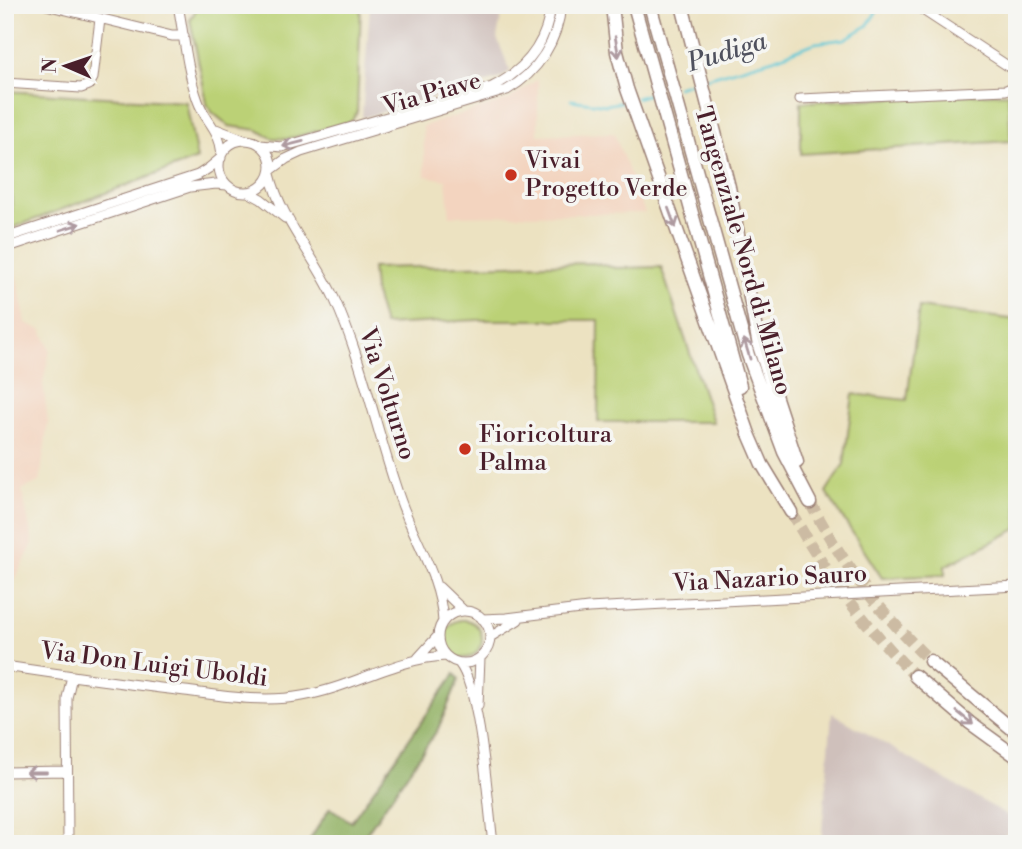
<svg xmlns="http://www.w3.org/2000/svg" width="1022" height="849" font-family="'Libre Bodoni',serif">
	<rect width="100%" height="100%" fill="#f6f6f2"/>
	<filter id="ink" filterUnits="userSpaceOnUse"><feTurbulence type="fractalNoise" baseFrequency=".0143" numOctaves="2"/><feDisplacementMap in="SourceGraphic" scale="14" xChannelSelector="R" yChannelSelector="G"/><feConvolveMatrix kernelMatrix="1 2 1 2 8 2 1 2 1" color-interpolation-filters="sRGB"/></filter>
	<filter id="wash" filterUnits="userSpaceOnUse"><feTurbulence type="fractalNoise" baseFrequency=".00686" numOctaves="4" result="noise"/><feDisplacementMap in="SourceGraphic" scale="28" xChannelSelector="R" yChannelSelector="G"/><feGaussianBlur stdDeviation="1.57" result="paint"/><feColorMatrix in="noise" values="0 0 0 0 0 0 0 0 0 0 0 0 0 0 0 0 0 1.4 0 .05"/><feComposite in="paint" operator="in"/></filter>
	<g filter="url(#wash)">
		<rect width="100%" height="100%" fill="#ece2c1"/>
		<path fill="#f3d4bf" d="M538 79V135L614 133 645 213 450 216 446 180 425 176 423 126 508 100Z
			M13 259 26 323 42 330 50 349 43 383 48 422 40 481 22 490 33 544 5 599V261Z"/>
		<path fill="#cfc0bb" d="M370 5H496L501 17 497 38 510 71 501 78 362 118Z
			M832 713 1015 820 1000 844H821Z"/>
		<path fill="#bbd176" stroke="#827850" stroke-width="2" d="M199 5H361L357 112 351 122 287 139 272 138 257 130 229 126 212 112 207 104 190 20Z
			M5 91 186 102 197 159 12 228 11 183 5 182Z
			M1008 93 1011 141 801 154V102Z
			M593 263 616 268 661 267 713 422H598L599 320H478L384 325 374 290 372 268Z
			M919 307 1017 320V529L945 566V575L882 578 826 492 844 464 853 394 907 400Z
			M444 639a19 19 0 1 1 38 0a19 19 0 1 1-38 0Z"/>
		<path fill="#94b367" stroke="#6f6949" stroke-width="2" d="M455 674 459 679 438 729 359 844H307L330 808 351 822Z"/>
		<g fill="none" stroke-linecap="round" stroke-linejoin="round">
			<path stroke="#5cc7d6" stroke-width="2.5" d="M707 78 773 59 815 43 845 39 867 26 881 5
				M677 87 697 81
				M636 98 653 93
				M571 100 606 105 626 101"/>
		</g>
	</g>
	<g filter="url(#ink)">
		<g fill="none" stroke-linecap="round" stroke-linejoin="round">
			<path stroke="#ccbba3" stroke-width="12" stroke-dasharray="12 6" stroke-linecap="butt" d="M810 502C842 564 880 612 930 661
				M791 512C825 573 866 627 915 676"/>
			<defs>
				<path id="minor" d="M46 5 172 36H184
					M178 5C184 36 187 71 198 101 206 123 219 127 222 154
					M915 5 1017 72
					M5 83 81 88 89 85 93 78 100 19
					M800 99 1006 90 1017 85
					M216 129 244 140
					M219 166a26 26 0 1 1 52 0a26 26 0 1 1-52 0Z
					M260 145 282 147 492 87C526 70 547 43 551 5
					M271 170 286 159 301 152 507 90C538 72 558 41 561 5
					M270 174C281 220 314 255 334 298 363 361 376 430 399 496 413 538 441 578 443 622
					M248 192 261 199 285 218
					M5 238 198 175 209 168 221 158
					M5 248 190 187 216 184 227 185
					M439 587 464 611
					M438 637a26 26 0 1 1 52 0a26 26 0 1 1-52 0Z
					M482 619 507 618 588 608 1017 586
					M490 637 518 620
					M418 658 438 636
					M459 663C481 690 488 804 493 844
					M5 666C65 675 125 684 185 691 224 696 263 703 302 696 351 688 396 658 446 656
					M478 706 480 658
					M5 772 67 771
					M68 844 67 698 72 676"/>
				<path id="highway" d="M612 5 617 52 627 89 749 434 762 464 791 512
					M634 5 740 386
					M650 5 748 355 784 452 810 502
					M682 5 729 187 759 346 797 462
					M930 661 1017 733
					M915 676 970 723 1017 757"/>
			</defs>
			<use href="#minor" stroke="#9b8076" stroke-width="11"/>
			<use href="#highway" stroke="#9b8076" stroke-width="15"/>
			<use href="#minor" stroke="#fff" stroke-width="9"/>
			<use href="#highway" stroke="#fff" stroke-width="12"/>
		</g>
		<defs><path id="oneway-shaft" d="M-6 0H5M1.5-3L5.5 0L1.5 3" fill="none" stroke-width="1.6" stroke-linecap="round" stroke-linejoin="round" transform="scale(1.75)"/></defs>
		<g stroke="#ae9aa0">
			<use href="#oneway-shaft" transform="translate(617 47) rotate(80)"/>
			<use href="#oneway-shaft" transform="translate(293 144) rotate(166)"/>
			<use href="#oneway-shaft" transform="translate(672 218) rotate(70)"/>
			<use href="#oneway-shaft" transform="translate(70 227) rotate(-18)"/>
			<use href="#oneway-shaft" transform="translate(747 349) rotate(-107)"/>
			<use href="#oneway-shaft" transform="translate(965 718) rotate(39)"/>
			<use href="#oneway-shaft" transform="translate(36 772) rotate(180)"/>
		</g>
	</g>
	<g fill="#c8321e" stroke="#f6f6f2" stroke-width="2.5">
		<circle cx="511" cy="175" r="7"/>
		<circle cx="465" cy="449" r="7"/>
	</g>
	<g text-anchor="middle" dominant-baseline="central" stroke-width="7" stroke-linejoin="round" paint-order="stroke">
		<g font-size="24" fill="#4a1f2b" stroke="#f6f6f2">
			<text transform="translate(432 94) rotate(-16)">Via Piave</text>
			<text transform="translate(743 251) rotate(74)">Tangenziale Nord di Milano</text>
			<text transform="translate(387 394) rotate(72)">Via Volturno</text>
			<text transform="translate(770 579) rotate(-3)">Via Nazario Sauro</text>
			<text transform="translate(154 665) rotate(7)">Via Don Luigi Uboldi</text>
		</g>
		<g font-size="24" fill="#4a1f2b" stroke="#f6f6f2" text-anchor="start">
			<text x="525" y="161">Vivai<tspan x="525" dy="28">Progetto Verde</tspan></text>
			<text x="479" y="435">Fioricoltura<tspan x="479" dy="28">Palma</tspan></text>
		</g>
		<g font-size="26" font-style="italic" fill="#4f515e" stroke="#f6f6f2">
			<text transform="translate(727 52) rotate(-17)">Pudiga</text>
		</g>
	</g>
	<rect width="1022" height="849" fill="none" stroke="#f6f6f2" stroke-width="28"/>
	<g transform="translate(66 66) rotate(272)" stroke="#f6f6f2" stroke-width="5" paint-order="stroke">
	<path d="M0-5L12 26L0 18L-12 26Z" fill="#4a1f2b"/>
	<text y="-10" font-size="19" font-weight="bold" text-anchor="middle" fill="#4a1f2b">N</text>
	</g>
</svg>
